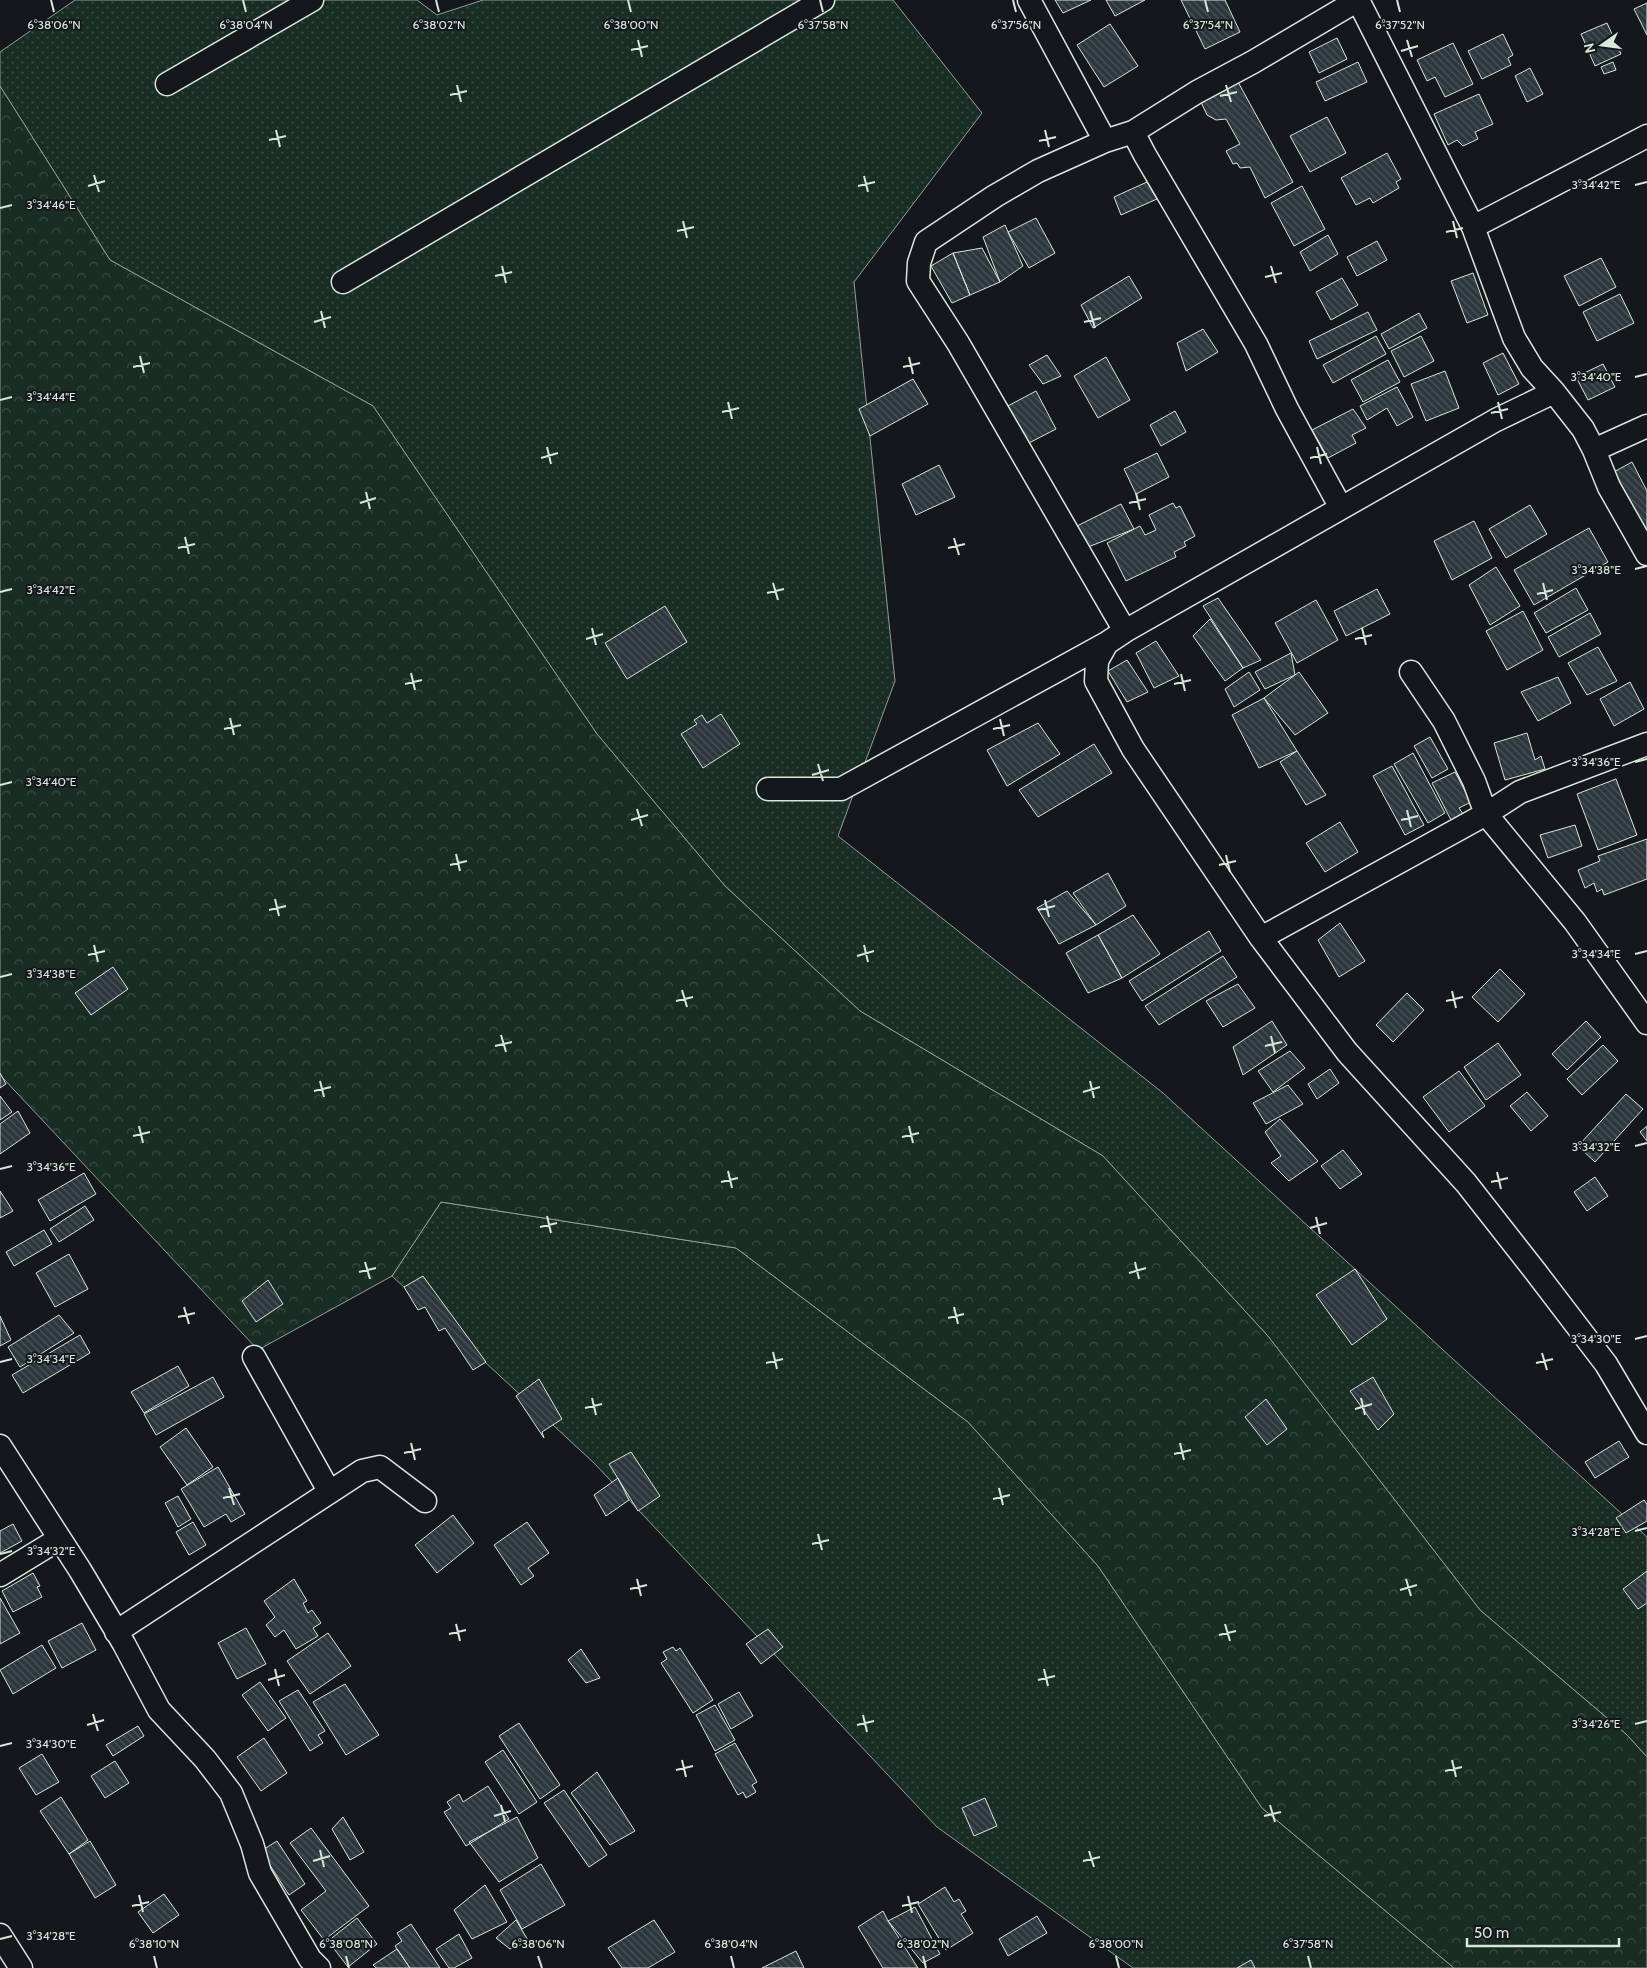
<svg xmlns="http://www.w3.org/2000/svg" width="1647" height="1968" font-family="Cabin,sans-serif">
	<defs>
		<pattern id="grass-dots" width="8" height="8" patternUnits="userSpaceOnUse" patternTransform="scale(1.25)"><rect width="8" height="8" fill="#1a2d24"/><path d="M2 2h.1M6 6h.1" fill="none" stroke="#3b4b43" stroke-width="1.8" stroke-linecap="round"/></pattern>
		<pattern id="forest-crowns" width="20" height="18" patternUnits="userSpaceOnUse" patternTransform="scale(1.25)"><rect width="20" height="18" fill="#1a2d24"/><path d="M2 6a3 3 0 1 1 6 0M12 15a3 3 0 1 1 6 0" fill="none" stroke="#3b4b43"/></pattern>
		<pattern id="building-back-hatch" width="6" height="6" patternUnits="userSpaceOnUse" patternTransform="scale(1.25)"><rect width="6" height="6" fill="#2c363c"/><path d="M-1 5l2 2M0 0l6 6M5-1l2 2" fill="none" stroke="#4a5358"/></pattern>
	</defs>
	<rect width="100%" height="100%" fill="#14181c"/>
	<path fill="url(#grass-dots)" stroke="#939e99" d="M75 0H417L437 15 483 0H893L982 113 854 282 895 681 838 836 1163 1093 1647 1537V1757L1627 1735 1480 1610 1267 1335 1103 1156 860 1011 725 886 597 734 373 406 110 260 0 86V52Z
		M441 1202 736 1248 968 1422 1098 1566 1262 1808 1454 1968H1133L937 1827 594 1463 392 1276Z"/>
	<path fill="url(#forest-crowns)" stroke="#939e99" d="M0 86 110 260 373 406 597 734 725 886 860 1011 1103 1156 1267 1335 1480 1610 1627 1735 1647 1757V1968H1454L1262 1808 1098 1566 968 1422 736 1248 441 1202 392 1276 258 1350 0 1075Z"/>
	<path fill="url(#building-back-hatch)" stroke="#d8e6dc" d="M1055 0H1091L1063 13Z
		M1106 0H1145L1115 16Z
		M1181 0H1225L1240 32 1205 49Z
		M1647 3V35L1634 9Z
		M1607 23 1621 54 1595 66 1581 34Z
		M1110 24 1138 66 1104 87 1077 45Z
		M1503 34 1513 55 1508 58 1511 65 1482 79 1468 51Z
		M1337 38 1347 59 1319 73 1309 52Z
		M1453 43 1473 84 1445 97 1435 77 1427 81 1417 60Z
		M1358 62 1367 82 1325 101 1316 82Z
		M1613 62 1616 70 1604 74 1601 67Z
		M1530 68 1543 94 1527 102 1515 76Z
		M1238 82 1293 182 1265 198 1250 167 1240 168 1237 163 1233 164 1226 151 1240 144 1226 119 1216 120 1207 115 1201 102Z
		M1479 94 1493 124 1475 132 1478 139 1463 146 1457 140 1448 145 1434 114Z
		M1327 117 1346 153 1310 172 1290 136Z
		M1387 153 1401 179 1396 182 1399 188 1373 203 1370 198 1356 205 1341 178Z
		M1147 182 1157 199 1121 215 1114 197Z
		M1302 186 1325 229 1294 246 1271 203Z
		M1036 218 1055 253 1029 268 1008 232Z
		M1005 225 1023 266 1000 282 983 237Z
		M1328 235 1338 254 1310 271 1300 252Z
		M1377 241 1387 260 1357 276 1347 257Z
		M982 248 1000 282 970 295 953 253Z
		M953 253 970 295 952 303 931 266Z
		M1601 258 1616 287 1579 306 1564 276Z
		M1473 273 1488 315 1467 323 1451 281Z
		M1129 276 1142 298 1093 328 1081 305Z
		M1342 278 1358 305 1331 320 1316 292Z
		M1620 294 1634 323 1597 341 1583 312Z
		M1368 312 1377 330 1317 359 1309 341Z
		M1419 313 1427 328 1389 349 1381 334Z
		M1203 329 1218 352 1186 371 1177 343Z
		M1376 336 1386 354 1333 383 1323 365Z
		M1421 336 1434 361 1404 377 1391 351Z
		M1503 353 1519 384 1498 395 1483 363Z
		M1047 355 1061 376 1043 384 1029 365Z
		M1106 357 1130 400 1098 418 1074 376Z
		M1388 360 1400 382 1363 402 1351 380Z
		M1603 364 1615 387 1588 400 1576 377Z
		M1445 371 1459 408 1426 421 1411 384Z
		M913 379 928 404 870 436 859 409Z
		M1397 387 1413 417 1397 426 1387 408 1367 420 1360 406Z
		M1036 391 1056 429 1025 445 1006 407Z
		M1353 409 1366 428 1352 435 1356 443 1328 458 1312 430Z
		M1175 411 1186 432 1161 446 1150 425Z
		M1157 453 1169 477 1136 494 1124 469Z
		M1632 462 1647 491V538L1612 473Z
		M939 465 955 497 916 515 902 484Z
		M1173 503 1176 508 1180 506 1195 536 1184 542 1186 546 1174 552 1176 557 1126 581 1107 543 1140 526 1145 535 1156 530 1149 515Z
		M1121 504 1134 529 1088 547 1077 526Z
		M1530 505 1547 534 1506 558 1489 529Z
		M1474 521 1492 558 1452 580 1434 541Z
		M1589 528 1608 562 1534 605 1514 570Z
		M1496 567 1520 606 1490 625 1469 585Z
		M1576 588 1588 610 1546 633 1534 613Z
		M1377 589 1390 614 1346 636 1334 611Z
		M1218 598 1261 660 1243 668 1203 606Z
		M1316 600 1338 640 1297 663 1275 623Z
		M665 606 687 642 627 679 605 643Z
		M1523 611 1543 650 1507 670 1486 631Z
		M1590 613 1601 634 1559 657 1548 637Z
		M1210 619 1243 668 1225 681 1193 636Z
		M1156 641 1179 676 1154 688 1136 653Z
		M1598 647 1617 681 1587 695 1568 663Z
		M1291 653 1295 675 1265 689 1255 672Z
		M1127 660 1148 692 1127 702 1108 671Z
		M1249 672 1260 690 1234 707 1225 689Z
		M1299 672 1328 713 1295 735 1264 698Z
		M1558 677 1571 703 1538 721 1521 692Z
		M1630 682 1644 709 1614 726 1600 699Z
		M1264 698 1297 751 1259 768 1232 715Z
		M721 714 740 744 703 768 681 734 697 724 694 720 702 715 707 723Z
		M1038 723 1060 754 1007 786 987 750Z
		M1527 733 1535 760 1541 756 1545 769 1505 780 1494 743Z
		M1430 737 1448 769 1432 778 1414 746Z
		M1094 744 1112 773 1038 817 1019 790Z
		M1297 751 1326 795 1306 805 1280 762Z
		M1413 753 1445 813 1428 823 1394 764Z
		M1392 766 1424 825 1405 835 1373 776Z
		M1455 772 1471 802 1459 808 1463 814 1451 820 1432 783Z
		M1616 779 1637 835 1598 850 1577 794Z
		M1340 822 1358 852 1325 872 1306 843Z
		M1575 825 1582 846 1548 858 1540 835Z
		M1647 839V879L1604 895 1602 889 1597 892 1594 883 1585 888 1578 870 1600 861 1598 856Z
		M1108 873 1126 906 1096 925 1073 893Z
		M1067 891 1096 925 1059 944 1037 908Z
		M1133 915 1160 954 1122 978 1098 935Z
		M1340 923 1365 961 1339 977 1318 940Z
		M1209 931 1221 951 1142 1001 1129 981Z
		M1098 935 1122 978 1088 993 1066 953Z
		M1223 956 1237 977 1159 1025 1145 1006Z
		M113 967 128 989 91 1015 75 993Z
		M1500 969 1525 994 1498 1022 1472 997Z
		M1238 984 1255 1008 1223 1027 1206 1001Z
		M1407 993 1424 1010 1393 1042 1376 1025Z
		M1272 1021 1287 1045 1243 1075 1233 1047Z
		M1586 1021 1601 1037 1567 1070 1552 1054Z
		M1498 1043 1521 1075 1486 1100 1464 1067Z
		M1603 1045 1618 1061 1582 1095 1567 1079Z
		M1290 1051 1305 1068 1273 1092 1258 1071Z
		M1330 1069 1339 1083 1317 1099 1308 1084Z
		M1459 1071 1485 1106 1449 1132 1423 1097Z
		M0 1073 6 1084 0 1088Z
		M1288 1085 1303 1104 1266 1124 1253 1103Z
		M1527 1092 1548 1116 1531 1131 1510 1106Z
		M1626 1094 1643 1109 1595 1162 1578 1146Z
		M0 1096 12 1112 0 1120Z
		M18 1111 30 1133 0 1154V1124Z
		M1280 1119 1318 1161 1289 1181 1271 1163 1281 1156 1265 1132Z
		M1647 1126V1141L1640 1132Z
		M1343 1150 1362 1174 1340 1189 1321 1166Z
		M84 1173 96 1194 50 1221 38 1200Z
		M1595 1177 1608 1196 1587 1211 1574 1192Z
		M0 1191 13 1211 0 1218Z
		M85 1206 94 1220 59 1242 50 1229Z
		M44 1230 52 1244 14 1266 6 1252Z
		M69 1254 88 1289 55 1307 36 1273Z
		M1355 1269 1387 1319 1352 1345 1316 1295Z
		M423 1276 486 1362 473 1370 445 1328 439 1331 425 1307 418 1310 404 1287Z
		M268 1280 283 1304 256 1322 242 1301Z
		M59 1315 74 1333 20 1367 8 1347Z
		M0 1316 11 1340 0 1346Z
		M80 1335 90 1353 23 1393 12 1375Z
		M178 1366 189 1386 144 1413 131 1392Z
		M213 1377 224 1397 156 1435 144 1414Z
		M1373 1377 1394 1414 1378 1430 1350 1391Z
		M539 1379 562 1419 542 1432 544 1438 516 1396Z
		M1266 1399 1287 1429 1267 1445 1245 1417Z
		M186 1428 213 1467 187 1485 160 1447Z
		M1619 1441 1629 1457 1595 1478 1585 1462Z
		M631 1452 660 1496 638 1511 609 1464Z
		M218 1467 245 1514 231 1522 226 1514 204 1527 181 1489Z
		M618 1478 629 1500 606 1516 594 1495Z
		M178 1496 191 1519 178 1527 165 1503Z
		M1644 1500 1647 1504V1521L1626 1533 1616 1518Z
		M453 1515 474 1543 437 1573 415 1545Z
		M193 1522 206 1545 189 1555 176 1532Z
		M527 1522 549 1553 528 1568 534 1576 521 1585 494 1545Z
		M13 1524 22 1541 0 1553V1531Z
		M1647 1571V1603L1638 1609 1623 1589Z
		M33 1573 40 1586 37 1587 42 1597 13 1612 2 1591Z
		M294 1579 307 1601 303 1603 308 1613 312 1610 321 1623 313 1628 318 1636 296 1649 284 1630 275 1637 266 1625 275 1617 264 1601Z
		M0 1598 20 1633 0 1644Z
		M82 1623 96 1650 62 1668 48 1641Z
		M246 1628 266 1664 237 1679 218 1643Z
		M768 1629 783 1647 761 1664 746 1644Z
		M328 1633 351 1666 310 1694 287 1661Z
		M42 1645 56 1668 13 1694 0 1670Z
		M673 1647 676 1651 680 1648 713 1700 693 1713 661 1663 667 1659 663 1652Z
		M581 1649 600 1678 586 1683 568 1660Z
		M260 1682 286 1718 268 1731 242 1695Z
		M345 1684 379 1735 346 1755 313 1702Z
		M298 1690 325 1731 318 1735 323 1743 310 1751 279 1701Z
		M739 1692 753 1716 731 1729 718 1704Z
		M715 1705 735 1740 715 1751 696 1715Z
		M519 1723 560 1785 540 1799 499 1736Z
		M138 1726 144 1736 113 1756 106 1745Z
		M264 1738 287 1773 261 1791 237 1757Z
		M735 1743 757 1782 752 1785 756 1792 746 1798 743 1792 738 1795 715 1754Z
		M503 1750 537 1802 519 1814 485 1762Z
		M42 1754 59 1782 36 1795 19 1768Z
		M115 1761 129 1783 105 1798 91 1776Z
		M597 1772 635 1831 610 1845 571 1793Z
		M488 1786 509 1819 466 1846 444 1812 451 1808 447 1802 459 1794 463 1802Z
		M564 1790 607 1855 589 1867 544 1803Z
		M61 1797 88 1840 69 1854 40 1811Z
		M985 1798 997 1826 974 1836 962 1808Z
		M343 1817 364 1852 350 1860 332 1829Z
		M517 1817 538 1858 499 1882 469 1842Z
		M311 1828 369 1906 324 1940 301 1910 326 1891 290 1843Z
		M90 1841 116 1885 95 1898 69 1854Z
		M277 1841 305 1884 289 1895 261 1851Z
		M541 1864 565 1905 522 1929 500 1890Z
		M485 1885 507 1922 472 1939 454 1910Z
		M945 1887 954 1902 959 1899 966 1911 961 1914 973 1933 946 1950 918 1904Z
		M164 1894 179 1915 153 1933 138 1912Z
		M915 1907 940 1954 923 1963 888 1921Z
		M883 1911 888 1921 918 1968H883L858 1927Z
		M1037 1916 1047 1933 1008 1956 999 1939Z
		M357 1918 377 1944 348 1967 328 1941Z
		M516 1920 529 1942 510 1949 496 1938Z
		M654 1920 675 1952 648 1968H622L608 1948Z
		M411 1924 440 1968H410L395 1946 402 1941 397 1933Z
		M459 1934 472 1958 454 1968H449L436 1949Z
		M397 1949 410 1968H376L373 1965Z
		M796 1951 804 1968H762Z
		M1251 1960 1255 1968H1237Z"/>
	<g fill="none" stroke-linecap="round" stroke-linejoin="round">
		<defs>
			<path id="minor" d="M1029 0 1105 141
				M1358 0 1473 227 1514 338 1532 368 1554 392 1583 429 1594 450 1647 426
				M167 84 312 0
				M1133 132 1145 155 1256 344 1287 409 1341 508
				M1473 227 1647 136
				M343 282 823 0
				M1554 392 1496 420 1125 631 1107 643 1097 661 1096 681 1133 749 1261 938 1347 1052 1466 1183 1535 1271 1606 1364 1647 1433
				M1594 450 1609 487 1647 554
				M1125 631 958 343 918 281 919 263 926 242 995 196 1038 171 1105 141 1133 132 1197 92 1253 62 1358 0
				M1411 672 1444 721 1474 781 1486 814 1520 792 1647 744
				M768 789H841L1107 643
				M1261 938 1486 814 1575 922 1647 1023
				M254 1357 329 1491
				M0 1446 80 1570 124 1644 159 1710 205 1759 231 1793 252 1844 260 1873 310 1959 319 1968
				M0 1575 59 1539
				M116 1632 362 1471 380 1467 425 1501
				M0 1935 21 1968"/>
		</defs>
		<use href="#minor" stroke="#d8e6dc" stroke-width="25"/>
		<use href="#minor" stroke="#14181c" stroke-width="22"/>
	</g>
	<path fill="none" stroke="#d8e6dc" stroke-width="2" d="M51 0 54 12M243 0 246 12M436 0 439 12M628 0 631 12M820 0 823 12M1013 0 1016 12M1205 0 1208 12M1397 0 1400 12M638 40 642 57M1407 40 1412 57M631 50 648 46M1401 51 1418 46M457 85 461 102M1226 85 1231 102M450 95 467 91M1220 96 1237 92M276 130 280 147M1045 130 1049 147M269 140 286 136M1039 141 1056 137M94 175 99 192M864 176 868 192M1635 185 1647 182M88 186 105 181M858 186 875 182M0 208 12 205M683 221 687 238M1453 221 1457 238M677 231 694 227M1446 232 1463 228M502 266 506 283M1271 266 1276 283M495 276 512 272M1265 277 1282 273M321 311 325 328M1090 311 1095 328M314 322 331 317M1084 322 1101 318M140 356 144 373M909 357 913 374M133 367 150 363M903 367 920 363M1635 377 1647 374M0 400 12 397M728 402 732 419M1498 402 1502 419M722 412 739 408M1491 413 1508 409M547 447 551 464M1317 447 1321 464M541 458 558 453M1310 458 1327 454M366 492 370 509M1136 493 1140 510M360 503 376 498M1129 503 1146 499M185 537 189 554M954 538 959 555M178 548 195 544M948 548 965 544M1635 569 1647 566M773 583 778 600M1543 583 1547 600M0 592 12 589M767 593 784 589M1537 594 1553 590M592 628 596 645M1362 628 1366 645M586 639 603 634M1355 639 1372 635M411 673 415 690M1181 674 1185 691M405 684 422 680M1174 684 1191 680M230 718 234 735M1000 719 1004 736M224 729 241 725M993 729 1010 725M1635 762 1647 759M818 764 823 781M812 775 829 770M0 785 12 782M637 809 642 826M1407 810 1411 827M631 820 648 815M1401 820 1418 816M456 854 460 871M1226 855 1230 872M450 865 467 861M1219 865 1236 861M275 899 279 916M1045 900 1049 917M269 910 286 906M1038 910 1055 906M94 945 98 962M864 945 868 962M1635 954 1647 951M88 955 105 951M857 956 874 951M0 977 12 974M682 990 687 1007M1452 991 1456 1008M676 1001 693 997M1446 1001 1463 997M501 1035 506 1052M1271 1036 1275 1053M495 1046 512 1042M1265 1046 1282 1042M320 1081 324 1097M1090 1081 1094 1098M314 1091 331 1087M1083 1092 1100 1087M139 1126 143 1143M909 1126 913 1143M133 1136 150 1132M902 1137 919 1133M1635 1146 1647 1143M0 1169 12 1166M728 1171 732 1188M1497 1172 1501 1189M721 1182 738 1178M1491 1182 1508 1178M547 1216 551 1233M1316 1217 1320 1234M540 1227 557 1223M1310 1228 1327 1223M365 1262 370 1279M1135 1262 1139 1279M359 1272 376 1268M1129 1273 1146 1268M184 1307 189 1324M954 1307 958 1324M178 1317 195 1313M948 1318 964 1314M1635 1339 1647 1336M773 1352 777 1369M1542 1353 1547 1370M0 1362 12 1359M766 1363 783 1359M1536 1363 1553 1359M592 1398 596 1415M1361 1398 1365 1415M585 1408 602 1404M1355 1409 1372 1404M411 1443 415 1460M1180 1443 1184 1460M404 1453 421 1449M1174 1454 1191 1450M229 1488 234 1505M999 1488 1003 1505M223 1498 240 1494M993 1499 1010 1495M1635 1531 1647 1528M818 1534 822 1550M812 1544 829 1540M0 1554 12 1551M637 1579 641 1596M1406 1579 1411 1596M630 1589 647 1585M1400 1590 1417 1585M456 1624 460 1641M1225 1624 1230 1641M449 1634 466 1630M1219 1635 1236 1631M275 1669 279 1686M1044 1669 1048 1686M268 1680 285 1675M1038 1680 1055 1676M93 1714 98 1731M863 1715 867 1732M1635 1724 1647 1721M87 1725 104 1720M857 1725 874 1721M0 1746 12 1743M682 1760 686 1777M1452 1760 1456 1777M676 1770 693 1766M1445 1771 1462 1767M501 1805 505 1822M1270 1805 1275 1822M494 1816 511 1811M1264 1816 1281 1812M320 1850 324 1867M1089 1851 1094 1867M313 1861 330 1856M1083 1861 1100 1857M139 1895 143 1912M908 1896 912 1913M132 1906 149 1902M902 1906 919 1902M0 1939 12 1936M154 1956 157 1968M346 1956 349 1968M538 1956 542 1968M731 1956 734 1968M923 1956 926 1968M1116 1956 1119 1968M1308 1956 1311 1968"/>
	<g font-size="12" text-anchor="middle" fill="#d8e6dc" stroke="#14181c" stroke-width="4" stroke-linejoin="round" paint-order="stroke">
		<text x="1208" y="29">6°37'54"N</text>
		<text x="54" y="29">6°38'06"N</text>
		<text x="246" y="29">6°38'04"N</text>
		<text x="439" y="29">6°38'02"N</text>
		<text x="631" y="29">6°38'00"N</text>
		<text x="823" y="29">6°37'58"N</text>
		<text x="1016" y="29">6°37'56"N</text>
		<text x="1400" y="29">6°37'52"N</text>
		<text x="1596" y="189">3°34'42"E</text>
		<text x="51" y="209">3°34'46"E</text>
		<text x="1596" y="381">3°34'40"E</text>
		<text x="51" y="401">3°34'44"E</text>
		<text x="1596" y="574">3°34'38"E</text>
		<text x="51" y="594">3°34'42"E</text>
		<text x="1596" y="766">3°34'36"E</text>
		<text x="51" y="786">3°34'40"E</text>
		<text x="1596" y="958">3°34'34"E</text>
		<text x="51" y="978">3°34'38"E</text>
		<text x="1596" y="1151">3°34'32"E</text>
		<text x="51" y="1171">3°34'36"E</text>
		<text x="1596" y="1343">3°34'30"E</text>
		<text x="51" y="1363">3°34'34"E</text>
		<text x="1596" y="1536">3°34'28"E</text>
		<text x="51" y="1555">3°34'32"E</text>
		<text x="1596" y="1728">3°34'26"E</text>
		<text x="51" y="1748">3°34'30"E</text>
		<text x="51" y="1940">3°34'28"E</text>
		<text x="154" y="1948">6°38'10"N</text>
		<text x="346" y="1948">6°38'08"N</text>
		<text x="538" y="1948">6°38'06"N</text>
		<text x="731" y="1948">6°38'04"N</text>
		<text x="923" y="1948">6°38'02"N</text>
		<text x="1116" y="1948">6°38'00"N</text>
		<text x="1308" y="1948">6°37'58"N</text>
	</g>
	<g transform="translate(1602 45) rotate(256)" stroke="#14181c" stroke-width="4" paint-order="stroke">
	<path d="M0-4L9 19L0 12L-9 19Z" fill="#d8e6dc"/>
	<text y="-8" font-size="14" font-weight="bold" text-anchor="middle" fill="#d8e6dc">N</text>
	</g>
	<path d="M1467 1938v8h152v-8" fill="none" stroke="#d8e6dc" stroke-width="2.5"/>
	<text x="1474" y="1938" font-size="15" fill="#d8e6dc" stroke="#14181c" stroke-width="4" paint-order="stroke">50 m</text>
</svg>
